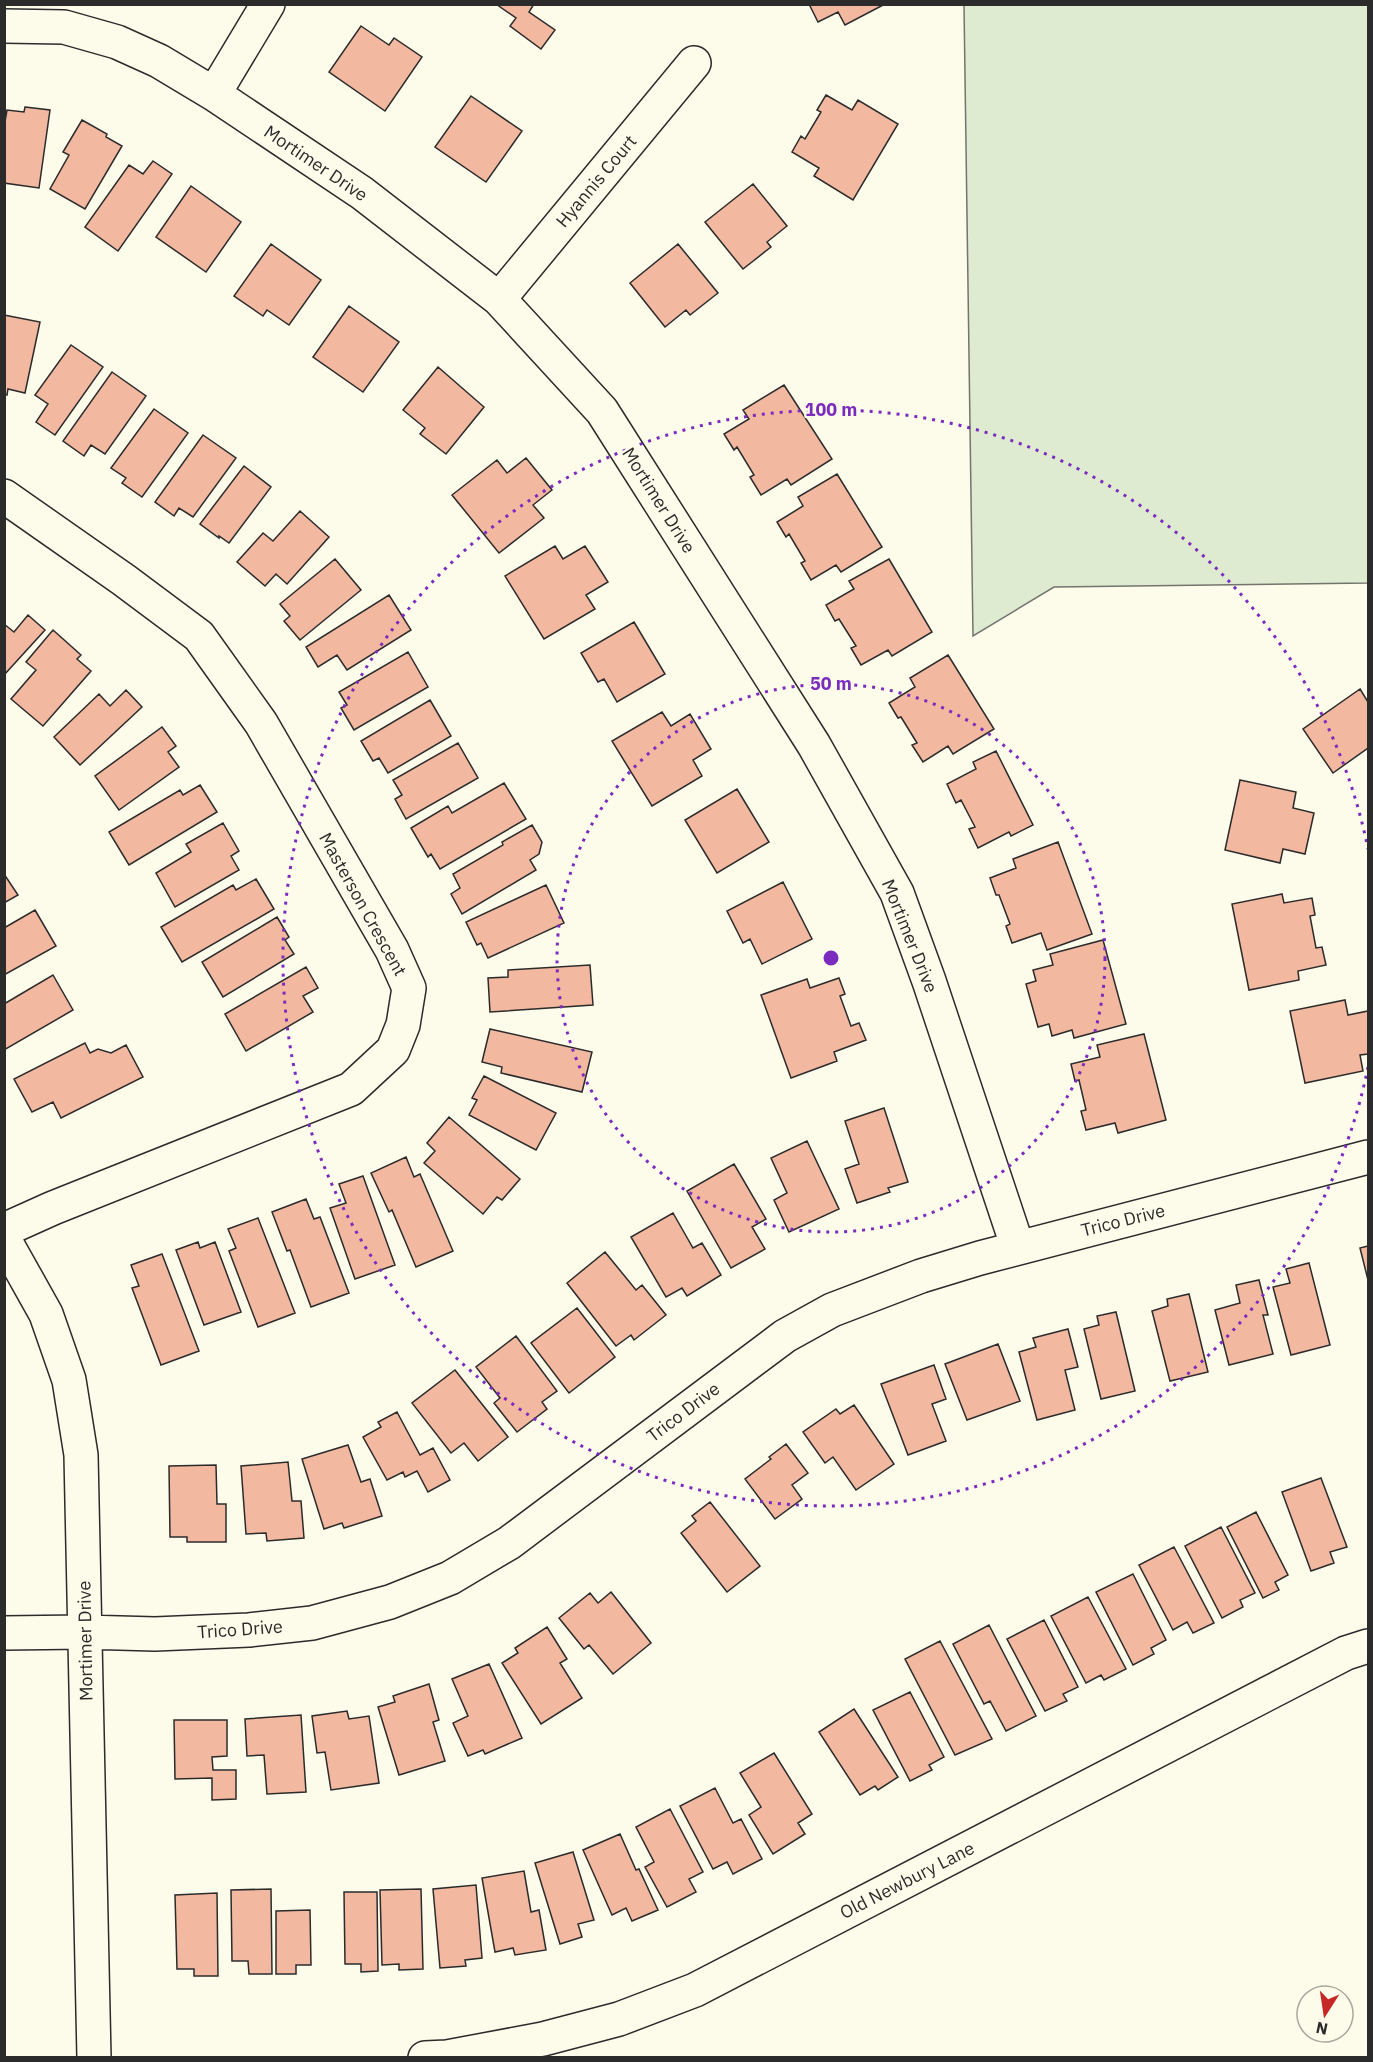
<svg xmlns="http://www.w3.org/2000/svg" width="1373" height="2062" font-family="'IBM Plex Sans',sans-serif">
	<rect width="100%" height="100%" fill="#fdfbea"/>
	<path fill="#deebd1" stroke="#74746e" stroke-width="1.5" d="M964 5H1368V583L1054 587 973 636Z"/>
	<path fill="#f2b8a0" stroke="#2b2b2b" stroke-width="1.5" d="M496 4H534L529 12 555 30 541 49 510 26 516 18Z
		M809 4H885L845 25 838 12 818 22Z
		M361 26 389 45 394 38 422 57 385 111 329 72Z
		M826 95 852 110 858 100 898 124 853 200 814 176 819 168 792 152 801 136 805 139 821 112 817 110Z
		M471 96 522 131 486 182 435 147Z
		M25 107 50 110 39 188 4 183V127L7 110 24 112Z
		M82 120 107 134 106 137 122 146 85 209 50 189 69 155 63 152Z
		M153 161 172 174 118 251 85 227 129 165 143 174Z
		M753 184 787 226 767 242 771 247 743 269 705 222Z
		M191 186 241 222 206 272 156 237Z
		M271 244 321 280 289 325 267 310 263 316 234 296Z
		M678 244 718 293 690 315 686 310 665 327 630 283Z
		M349 306 399 342 363 392 313 357Z
		M4 315 40 322 25 393 8 389 7 395 4 394Z
		M71 345 103 367 55 435 36 422 48 404 35 395Z
		M438 367 484 407 446 454 420 434 425 428 403 410Z
		M112 372 146 396 105 454 91 445 84 456 63 441Z
		M784 385 832 459 791 485 787 479 761 495 750 477 754 475 737 447 734 450 724 434 749 419 743 410Z
		M154 409 188 433 142 497 122 483 126 478 111 468Z
		M203 435 236 458 193 517 179 508 174 516 155 502Z
		M526 458 552 490 533 505 544 518 499 553 452 495 497 460 507 473Z
		M244 466 271 487 229 543 219 536V538L200 524Z
		M837 474 882 547 841 572 836 565 811 580 801 563 805 561 789 534 786 537 777 522 803 506 798 497Z
		M300 511 329 537 287 584 276 574 265 586 237 562 263 533 273 541Z
		M555 546 563 559 585 546 608 582 586 595 595 609 544 639 505 576Z
		M335 559 361 590 300 640 284 621 290 616 280 604Z
		M889 559 932 632 892 656 888 650 861 665 851 648 856 646 839 619 835 621 826 605 854 589 849 581Z
		M389 595 411 630 347 670 337 655 318 667 306 647Z
		M28 615 45 630 4 675V624L14 632Z
		M634 622 665 674 617 702 604 679 598 682 581 653Z
		M53 630 81 655 77 659 91 671 43 726 11 699 36 670 26 662Z
		M408 652 428 687 354 730 341 708 347 705 339 692Z
		M948 655 994 729 953 754 948 746 923 762 912 745 917 743 901 717 898 718 889 703 915 687 910 678Z
		M1360 689 1368 702V748L1333 773 1303 729Z
		M126 690 142 707 80 765 54 737 99 694 110 706Z
		M430 700 451 736 388 773 379 758 373 761 361 741Z
		M662 712 671 726 690 714 711 749 693 760 702 776 652 806 612 741Z
		M162 727 176 746 168 752 179 767 119 810 95 776Z
		M458 743 478 778 406 819 395 799 402 795 393 780Z
		M996 751 1033 825 1011 836 1009 832 978 848 969 829 975 827 961 800 956 803 947 784 976 769 973 762Z
		M1240 780 1296 792 1293 808 1314 813 1305 854 1283 849 1280 863 1225 850Z
		M504 783 526 819 440 869 431 854 428 857 411 828 448 806 452 813Z
		M200 785 217 812 129 865 109 832 180 790 183 795Z
		M737 789 769 842 717 873 685 820Z
		M223 823 239 851 231 856 239 870 175 907 156 873 191 852 186 844Z
		M532 825 542 842 539 854 530 860 536 870 462 914 451 894 460 888 453 874 503 845 502 842Z
		M1058 842 1092 934 1047 950 1041 933 1012 943 1006 926 1010 924 999 895H996L990 878 1016 868 1013 859Z
		M4 874 18 895 4 903Z
		M256 879 274 909 182 962 161 927 233 885 236 890Z
		M783 882 812 939 762 964 750 939 743 943 727 911Z
		M546 885 564 923 488 958 481 943 477 945 466 922Z
		M1282 894 1284 903 1312 898 1315 915 1310 916 1316 948 1322 947 1326 965 1298 971 1299 980 1249 990 1232 904Z
		M35 910 56 946 4 975V928Z
		M277 917 289 937 285 940 294 954 223 997 202 962Z
		M1103 940 1126 1024 1074 1038 1072 1030 1052 1036 1049 1024 1038 1027 1026 984 1036 981 1033 970 1053 965 1050 954Z
		M590 965 593 1005 490 1012 488 978 508 977V970Z
		M306 967 318 988 303 996 313 1012 246 1051 225 1014Z
		M53 975 73 1010 4 1050V1004Z
		M839 978 845 994 840 996 851 1026 859 1023 866 1040 834 1052 837 1061 791 1078 761 995 807 979 810 988Z
		M1345 1000 1348 1015 1368 1011V1054L1360 1055 1363 1071 1305 1083 1290 1011Z
		M490 1029 592 1052 582 1092 501 1073 502 1067 482 1062Z
		M1144 1034 1166 1120 1118 1133 1115 1123 1086 1130 1081 1111 1086 1110 1079 1080 1075 1081 1071 1064 1100 1057 1097 1045Z
		M85 1043 90 1053 98 1049 111 1053 126 1045 143 1077 61 1118 53 1102 32 1112 14 1079Z
		M484 1076 556 1113 536 1150 469 1115 477 1100 472 1098Z
		M884 1108 908 1182 888 1188 890 1192 857 1203 845 1169 859 1164 845 1121Z
		M449 1117 520 1179 502 1200 497 1197 483 1214 424 1163 435 1151 427 1143Z
		M807 1141 839 1209 789 1232 774 1200 787 1193 771 1158Z
		M406 1157 414 1177 420 1174 453 1251 416 1267 392 1210 389 1212 371 1173Z
		M734 1164 766 1219 752 1227 765 1249 731 1268 687 1191Z
		M363 1176 395 1265 355 1279 330 1208 346 1203 339 1184Z
		M306 1199 314 1219 320 1217 349 1293 311 1307 290 1250 287 1251 272 1212Z
		M673 1213 693 1248 702 1243 721 1275 687 1296 682 1288 666 1297 631 1237Z
		M258 1218 295 1313 258 1327 229 1251 236 1248 228 1229Z
		M198 1242 200 1248 215 1242 241 1312 204 1325 176 1250Z
		M1368 1246V1280L1360 1248Z
		M605 1252 636 1290 642 1285 666 1315 634 1340 631 1335 616 1346 567 1283Z
		M162 1254 199 1351 161 1365 132 1288 139 1286 131 1265Z
		M1309 1263 1330 1345 1291 1355 1273 1287 1290 1283 1286 1269Z
		M1259 1280 1268 1315H1263L1273 1354 1229 1365 1215 1310 1240 1303 1236 1285Z
		M1189 1294 1208 1372 1170 1381 1152 1311 1168 1306 1167 1299Z
		M577 1308 615 1357 569 1393 531 1343Z
		M1116 1312 1135 1391 1101 1399 1084 1329 1099 1325 1097 1316Z
		M1068 1329 1078 1367 1065 1370 1075 1410 1037 1420 1019 1352 1036 1347 1033 1338Z
		M516 1336 557 1391 542 1402 547 1409 517 1432 494 1403 500 1398 476 1367Z
		M998 1344 1020 1401 967 1420 945 1364Z
		M934 1365 946 1399 932 1404 946 1441 908 1455 881 1384Z
		M455 1370 508 1437 478 1461 464 1443 451 1453 412 1403Z
		M854 1405 894 1464 856 1490 833 1457 825 1463 803 1432 836 1409 840 1414Z
		M397 1412 420 1455 433 1448 450 1480 428 1492 417 1471 405 1477 403 1472 387 1480 363 1437 381 1427 378 1422Z
		M786 1444 808 1473 792 1485 802 1499 775 1519 745 1479 771 1459 769 1457Z
		M348 1445 361 1482 370 1479 382 1516 344 1528 342 1523 324 1529 302 1459Z
		M288 1462 292 1501H301L304 1538 267 1541 266 1533 246 1534 241 1466Z
		M216 1465 217 1504H226V1542H187V1537H170L169 1466Z
		M1321 1478 1347 1547 1330 1552 1334 1563 1311 1571 1282 1492Z
		M710 1502 760 1566 727 1592 681 1533 696 1521 692 1516Z
		M1256 1512 1288 1575 1275 1582 1279 1590 1263 1598 1227 1527Z
		M1221 1527 1255 1593 1240 1600 1243 1607 1222 1618 1185 1546Z
		M1174 1547 1214 1623 1193 1633 1187 1622 1173 1630 1139 1565Z
		M1133 1574 1166 1640 1151 1648 1154 1654 1133 1665 1096 1592Z
		M611 1592 651 1643 613 1674 589 1645 584 1649 559 1618 590 1593 598 1603Z
		M1088 1597 1126 1669 1104 1680 1101 1675 1086 1683 1051 1616Z
		M1044 1620 1078 1687 1063 1694 1067 1701 1045 1711 1007 1639Z
		M989 1625 1036 1716 1006 1731 990 1701 984 1704 953 1644Z
		M547 1627 567 1659 560 1663 582 1698 541 1724 502 1663 518 1653 515 1648Z
		M940 1641 992 1739 955 1755 905 1659Z
		M489 1664 522 1738 485 1754 483 1750 468 1756 453 1723 468 1716 452 1679Z
		M429 1684 439 1720 433 1722 445 1761 399 1775 378 1707 395 1702 393 1696Z
		M910 1692 944 1757 929 1765 932 1770 910 1781 873 1710Z
		M854 1709 898 1777 878 1790 875 1786 860 1795 819 1732Z
		M347 1711 349 1719 369 1716 379 1783 331 1790 325 1752 317 1753 312 1716Z
		M301 1715 306 1792 267 1794 264 1755 247 1756 245 1719Z
		M174 1720H227V1756L212 1757 213 1770H236V1799L212 1800V1778L175 1779Z
		M774 1753 812 1814 798 1823 805 1834 773 1854 749 1815 761 1807 740 1773Z
		M715 1788 733 1823 741 1819 762 1859 733 1874 727 1862 713 1869 680 1806Z
		M670 1809 703 1872 689 1879 696 1892 667 1907 645 1867 654 1862 636 1827Z
		M620 1834 636 1870 639 1869 658 1910 632 1921 626 1908 612 1915 583 1850Z
		M573 1852 594 1920 578 1924 582 1937 560 1944 535 1863Z
		M524 1871 531 1912 539 1910 546 1950 515 1955 513 1948 495 1952 482 1878Z
		M476 1885 482 1958 465 1960 466 1966 440 1968 433 1889Z
		M271 1889 272 1974H249L248 1961H232L231 1890Z
		M421 1889 423 1969 399 1970V1964L382 1965 380 1890Z
		M344 1892H377L378 1971 361 1972V1964H345Z
		M217 1893 218 1976H194V1969H177L175 1895Z
		M310 1910 311 1965H296V1974H276V1911Z"/>
	<g fill="none" stroke-linecap="round" stroke-linejoin="round">
		<defs>
			<path id="minor" d="M4 26 64 27 117 42 159 61 214 94 362 193 499 299 602 411 814 745 897 893 929 981 1018 1248
				M214 94 268 4
				M499 299 694 63
				M4 496 124 580 199 636 261 723 392 950 409 988 403 1025 393 1050 351 1089 53 1208 4 1230
				M4 1239 46 1314 69 1380 81 1455 94 2058
				M4 1633 84 1632 155 1634 249 1630 312 1623 390 1602 450 1578 509 1543 785 1336 832 1310 921 1276 980 1258 1368 1157
				M425 2058 447 2057 543 2039 619 2019 695 1990 1346 1653 1368 1646"/>
		</defs>
		<use href="#minor" stroke="#2b2b2b" stroke-width="36"/>
		<use href="#minor" stroke="#fdfbea" stroke-width="33"/>
	</g>
	<g fill="none" stroke="#7b2cbf" stroke-width="3" stroke-dasharray="3 6">
		<circle cx="831" cy="958" r="274"/>
		<path d="M1368 1067A548 548 0 1 1 1368 849"/>
	</g>
	<g text-anchor="middle" dominant-baseline="central" stroke-width="4.5" stroke-linejoin="round" paint-order="stroke">
		<g font-size="18" fill="#2b2b2b" stroke="#fdfbea">
			<text transform="translate(316 163) rotate(34)">Mortimer Drive</text>
			<text transform="translate(596 181) rotate(-50)">Hyannis Court</text>
			<text transform="translate(659 500) rotate(58)">Mortimer Drive</text>
			<text transform="translate(363 904) rotate(61)">Masterson Crescent</text>
			<text transform="translate(910 936) rotate(68)">Mortimer Drive</text>
			<text transform="translate(1123 1220) rotate(-14)">Trico Drive</text>
			<text transform="translate(683 1412) rotate(-37)">Trico Drive</text>
			<text transform="translate(240 1629) rotate(-4)">Trico Drive</text>
			<text transform="translate(85 1641) rotate(-91)">Mortimer Drive</text>
			<text transform="translate(907 1880) rotate(-27)">Old Newbury Lane</text>
		</g>
	</g>
	<circle cx="831" cy="958" r="9" fill="#7b2cbf" stroke="#fdfbea" stroke-width="3"/>
	<g font-size="18" text-anchor="middle" font-weight="bold" fill="#7b2cbf" stroke="#fdfbea" stroke-width="4.5" stroke-linejoin="round" paint-order="stroke">
		<text x="831" y="416">100 m</text>
		<text x="831" y="690">50 m</text>
	</g>
	<rect width="1373" height="2062" fill="none" stroke="#2b2b2b" stroke-width="12"/>
	<g transform="translate(1325 2014) rotate(192)"><circle r="28" fill="#fdfbea" stroke="#a9a89e" stroke-width="1.5"/>
	<path d="M0-4.5L10 22L0 15L-10 22Z" fill="#c62828"/>
	<text y="-9" font-size="16" font-weight="bold" text-anchor="middle" fill="#2b2b2b">N</text>
	</g>
</svg>
